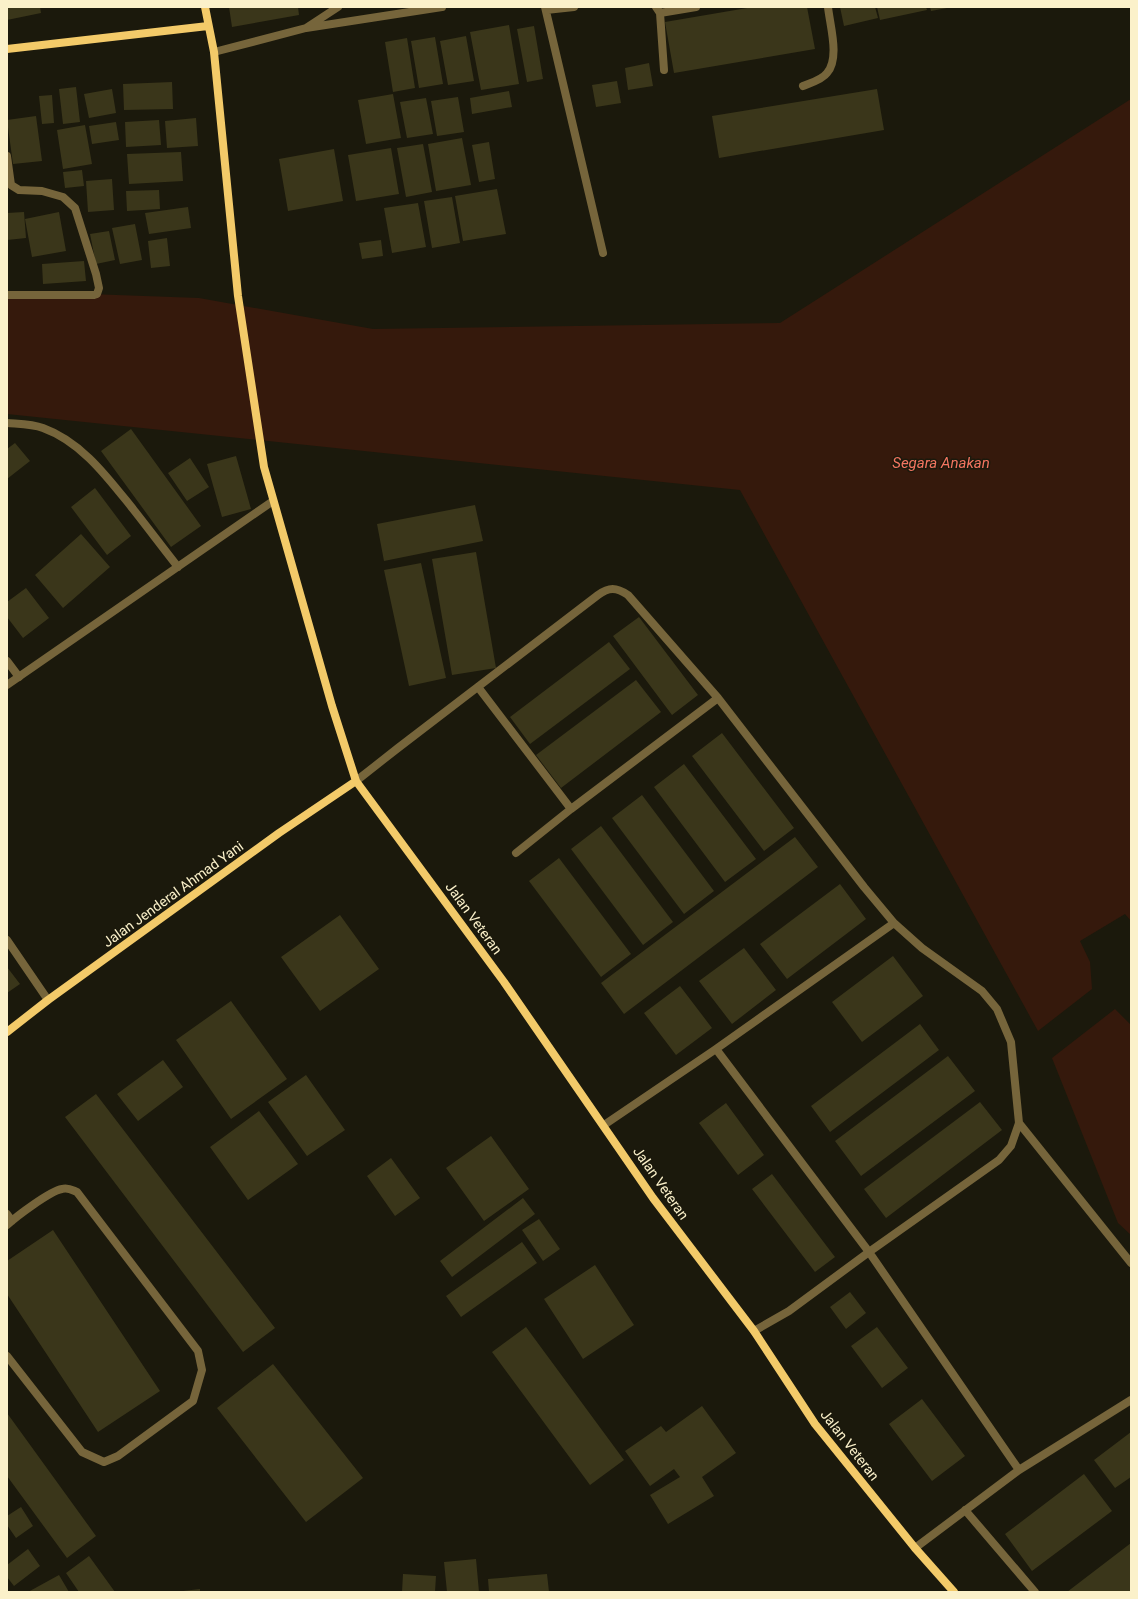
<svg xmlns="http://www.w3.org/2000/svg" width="1138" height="1599" font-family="Roboto,sans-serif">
	<rect width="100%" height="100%" fill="#1b190c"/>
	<path fill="#35190c" d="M1131 99V921L1125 914 1080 941 1090 962 1092 989 1038 1031 740 490 7 414V291L199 298 373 329 780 323Z
		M1115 1009 1131 1025V1235L1118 1223 1052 1058Z"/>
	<path fill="#3a361a" d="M7 7H40L41 13 7 20Z
		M229 7H298L299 15 232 27Z
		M753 7H807L815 49 674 73 665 22Z
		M840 7H875L878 18 844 26Z
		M877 7H926L927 10 880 20Z
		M930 7H947V8L931 11Z
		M509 25 519 84 481 90 470 32Z
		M534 26 543 79 527 82 517 29Z
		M466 36 474 81 448 85 440 41Z
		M435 37 443 84 419 88 411 41Z
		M407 38 415 88 393 92 385 42Z
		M649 63 653 86 628 90 625 68Z
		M617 81 621 103 596 107 592 85Z
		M172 82 173 109 124 110 123 84Z
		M76 87 80 122 63 124 59 89Z
		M112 89 116 113 89 118 84 94Z
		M877 89 884 130 719 158 712 116Z
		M509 91 512 107 472 114 470 98Z
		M393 94 401 138 366 144 358 100Z
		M52 95 54 123 42 124 39 96Z
		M458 97 464 132 437 136 431 101Z
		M426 98 433 134 407 138 400 102Z
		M36 116 42 161 13 164 7 120Z
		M196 118 198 146 167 148 165 121Z
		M159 120 161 145 126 147 125 122Z
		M116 122 119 140 92 144 89 126Z
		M85 125 92 164 63 169 57 130Z
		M462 138 471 185 436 191 428 144Z
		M489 142 495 179 479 182 472 145Z
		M423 144 432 192 406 197 397 148Z
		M391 148 399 194 356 201 348 155Z
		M334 149 343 201 288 211 279 159Z
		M181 152 183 181 129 184 127 154Z
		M82 170 84 186 65 188 63 172Z
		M112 179 114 210 88 212 86 181Z
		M497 189 506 234 463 241 455 196Z
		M159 190 160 209 127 211 126 191Z
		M452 197 460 243 432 248 424 201Z
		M418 203 426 247 392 253 384 208Z
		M188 207 191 228 149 234 145 213Z
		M24 212 26 238 7 240V213Z
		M59 212 66 251 32 257 25 219Z
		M135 224 142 260 120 264 112 228Z
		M109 231 115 260 96 264 90 234Z
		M167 238 170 266 151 268 148 241Z
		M381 240 383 256 362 259 359 243Z
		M84 261 86 281 43 284 42 264Z
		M131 429 201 526 171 547 101 451Z
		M15 443 30 461 7 479V449Z
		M236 456 251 509 222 517 207 464Z
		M190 458 209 487 187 501 168 473Z
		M95 488 131 536 107 555 71 507Z
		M475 505 483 541 384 561 377 524Z
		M81 534 110 567 63 608 35 575Z
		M476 552 496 668 452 675 432 559Z
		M421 563 446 678 409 686 384 570Z
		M26 588 49 618 23 638 7 617V602Z
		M639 617 698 695 672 715 613 636Z
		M609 642 630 669 530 744 510 717Z
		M636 680 661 712 561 788 536 755Z
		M722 733 794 828 764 851 692 756Z
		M684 764 756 859 725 882 654 787Z
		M642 795 714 891 684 914 612 818Z
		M601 826 673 922 643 945 571 849Z
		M795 837 818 867 624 1014 601 983Z
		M559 858 631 954 601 977 529 881Z
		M840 884 866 919 787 979 760 944Z
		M340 915 379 969 320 1011 281 957Z
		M744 948 776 990 732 1024 699 981Z
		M893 956 923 996 862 1042 832 1002Z
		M7 967 20 984 7 993Z
		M680 986 712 1028 676 1055 644 1013Z
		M231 1001 287 1079 231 1119 176 1040Z
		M920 1024 939 1050 830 1132 811 1106Z
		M948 1056 975 1091 861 1176 835 1141Z
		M163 1060 183 1087 138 1121 117 1094Z
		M306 1075 345 1130 307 1156 268 1102Z
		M96 1094 275 1328 243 1352 65 1117Z
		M980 1102 1002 1130 886 1218 864 1189Z
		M726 1103 764 1155 738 1175 699 1123Z
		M259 1111 298 1164 248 1200 210 1147Z
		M491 1136 529 1189 484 1221 446 1168Z
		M391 1158 420 1198 395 1216 367 1176Z
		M772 1174 835 1257 815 1272 752 1189Z
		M523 1198 535 1214 452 1277 440 1261Z
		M539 1219 560 1249 543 1261 522 1230Z
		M53 1230 160 1391 98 1432 7 1294V1261Z
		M522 1242 537 1263 461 1317 446 1296Z
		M595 1265 634 1325 583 1359 544 1299Z
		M850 1292 866 1313 846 1329 830 1307Z
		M526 1327 624 1460 590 1485 492 1352Z
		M877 1327 908 1368 882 1388 851 1346Z
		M273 1364 363 1478 306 1522 217 1408Z
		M922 1399 965 1456 932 1481 889 1424Z
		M702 1406 736 1453 702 1477 714 1496 668 1524 650 1495 680 1477 674 1469 650 1486 625 1451 661 1426 666 1432Z
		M7 1413 96 1536 67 1558 7 1476Z
		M1131 1432V1477L1115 1488 1094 1460Z
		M1084 1474 1112 1511 1032 1571 1005 1534Z
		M21 1507 33 1526 16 1538 7 1525V1516Z
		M1131 1543V1592H1067Z
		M28 1549 40 1566 14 1586 7 1577V1565Z
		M89 1556 115 1592H79L66 1573Z
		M476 1559 479 1592H447L444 1562Z
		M403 1574 436 1576 435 1592H402Z
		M547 1574 549 1592H489L488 1579Z
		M59 1575 69 1592H28Z
		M200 1589V1592H183V1591Z"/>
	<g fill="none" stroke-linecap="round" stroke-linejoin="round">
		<path stroke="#76653b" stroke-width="8" d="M545 7 603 253
			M656 7 660 13 664 70
			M546 10 574 7
			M660 13 696 7
			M803 86C810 83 822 80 827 73 840 58 830 26 828 7
			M7 661 19 677
			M478 687 571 809
			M356 781 398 748 598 595C609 587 616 587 628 595L718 698 864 887 894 923
			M516 853 571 809 718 698
			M1019 1123 1131 1263
			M604 1125 716 1049
			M7 1214 12 1221
			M7 1225C17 1216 50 1191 62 1189 68 1187 72 1190 77 1192L198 1351 202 1370 193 1401 118 1456 104 1462 82 1452 7 1356
			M754 1331 789 1311 869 1252 999 1160 1011 1146 1019 1123 1011 1042 997 1009 982 991 922 948 894 923 716 1049 869 1252 1019 1470
			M965 1510 1035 1592
			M915 1548 1019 1470 1131 1400"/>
		<path stroke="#76653b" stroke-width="8" d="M306 28 442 7
			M214 52 306 28 338 7
			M7 156 11 185 19 190 42 191 63 197 75 208 96 274 99 288 97 294 94 295H7
			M7 423C18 424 32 424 43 428 82 442 108 478 133 509 148 528 163 548 178 567
			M7 685 273 501
			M7 940 48 1000"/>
		<path stroke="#f3ca69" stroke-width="8" d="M205 7 214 52 238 296 264 467 332 706 356 781 504 982 653 1198 754 1331 815 1424 915 1548 954 1592
			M7 49 208 26
			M7 1032 48 1000 279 833 356 781"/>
	</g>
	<g text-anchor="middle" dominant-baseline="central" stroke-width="3" stroke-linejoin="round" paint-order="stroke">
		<g font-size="14" fill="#fbf1ca" stroke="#1b190c">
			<text transform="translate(173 894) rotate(-36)">Jalan Jenderal Ahmad Yani</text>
			<text transform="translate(474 918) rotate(54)">Jalan Veteran</text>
			<text transform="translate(661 1183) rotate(55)">Jalan Veteran</text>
			<text transform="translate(850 1445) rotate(52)">Jalan Veteran</text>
		</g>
		<g font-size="15" font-style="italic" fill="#f37561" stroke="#1b190c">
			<text x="941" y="463">Segara Anakan</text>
		</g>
	</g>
	<rect width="1138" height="1599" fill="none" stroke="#fbf1ca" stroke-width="16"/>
</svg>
